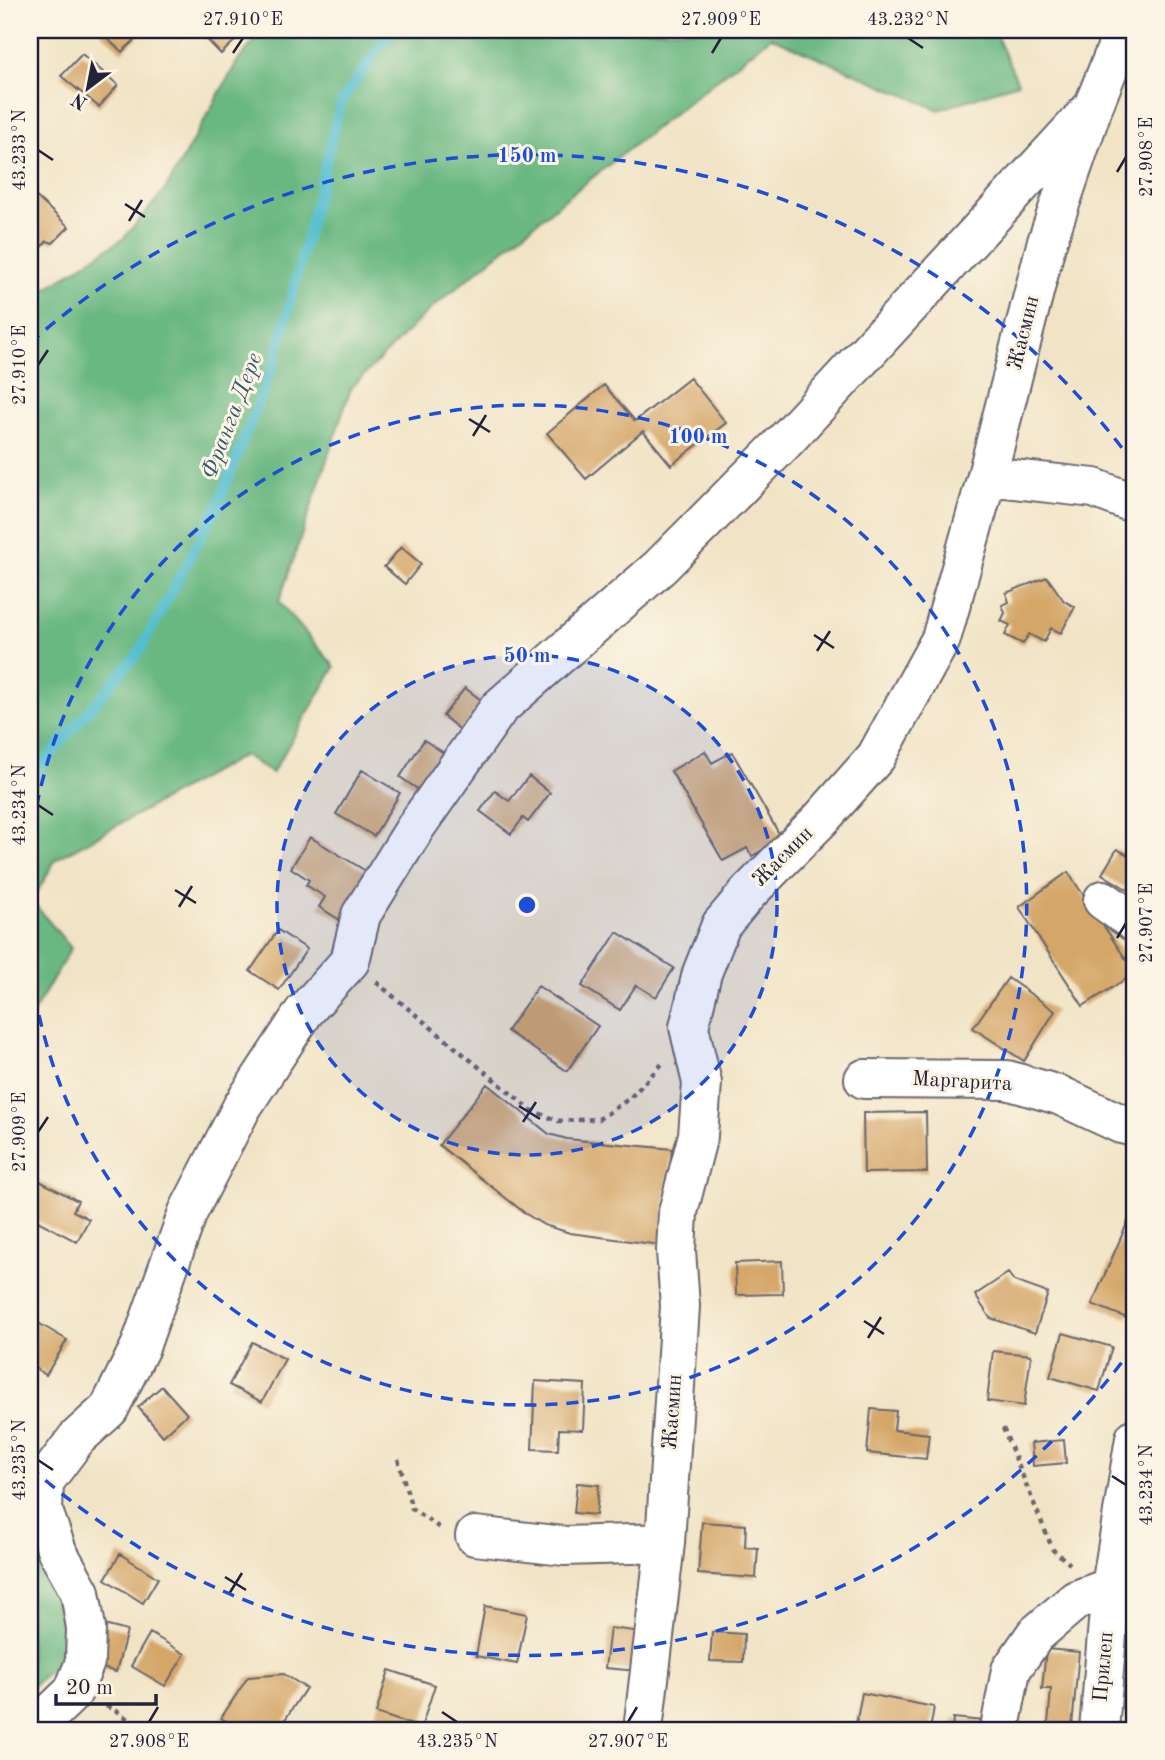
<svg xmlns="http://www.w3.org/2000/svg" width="1165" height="1760" font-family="'Old Standard TT',serif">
	<rect width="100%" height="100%" fill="#fcf5e5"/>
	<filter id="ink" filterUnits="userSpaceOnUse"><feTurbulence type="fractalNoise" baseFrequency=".0143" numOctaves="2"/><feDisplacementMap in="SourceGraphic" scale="14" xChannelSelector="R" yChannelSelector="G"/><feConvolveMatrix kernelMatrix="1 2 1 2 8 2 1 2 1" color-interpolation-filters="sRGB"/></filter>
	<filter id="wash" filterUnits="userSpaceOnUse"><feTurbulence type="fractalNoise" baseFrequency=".00686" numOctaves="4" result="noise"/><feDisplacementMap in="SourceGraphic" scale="28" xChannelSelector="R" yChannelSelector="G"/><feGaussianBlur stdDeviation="1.57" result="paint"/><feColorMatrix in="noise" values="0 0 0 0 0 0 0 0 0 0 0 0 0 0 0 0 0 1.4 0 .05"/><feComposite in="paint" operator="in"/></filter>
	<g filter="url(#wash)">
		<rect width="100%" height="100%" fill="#f1e4c6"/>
		<path fill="#6bb881" stroke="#466d5e" stroke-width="2" d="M263 30H994L1018 83 939 110 771 37 569 196 427 312 351 388 279 602 335 667 272 773 244 755 56 859 32 901 71 948 30 1018V299L124 238 165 190 237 62Z
			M30 1528 71 1648 30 1689Z"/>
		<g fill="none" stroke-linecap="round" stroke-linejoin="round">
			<path stroke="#53becf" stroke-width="10" d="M30 779 140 651 218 505 276 358 341 102 392 30"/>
		</g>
		<g id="blocks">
			<path fill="#d4a668" d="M98 30H145L122 52Z
				M198 30H246L221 54Z
				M82 54 118 85 99 107 61 76Z
				M30 191 69 227 53 243 47 241 30 259Z
				M690 378 726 423 671 465 643 431 586 479 547 433 604 385 635 421Z
				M401 547 421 564 405 584 384 567Z
				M1047 577 1064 601 1075 607 1061 633 1051 628 1044 642 1029 634 1023 644 1005 635 1010 625 1001 621 1005 613 1002 605 1009 602 1006 593Z
				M465 688 485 703 463 732 443 716Z
				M424 740 450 757 426 795 400 777Z
				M705 751 712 763 732 752 782 839 752 856 747 848 723 861 671 771Z
				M362 770 400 793 374 836 336 814Z
				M529 776 550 793 528 822 523 818 511 834 480 811 495 791 509 801Z
				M310 837 374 876 345 923 319 907 325 897 306 885 309 880 291 868Z
				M1135 844V894L1102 874 1117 849 1128 855Z
				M1068 872 1135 973 1083 1006 1019 907Z
				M278 930 307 949 279 990 250 971Z
				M617 932 674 968 656 997 636 985 620 1010 582 986Z
				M1008 978 1055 1011 1024 1061 973 1028Z
				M538 986 598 1026 567 1071 507 1031Z
				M487 1084 549 1134 567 1139 672 1149 660 1245 570 1233 544 1225 526 1214 439 1145Z
				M926 1112 927 1172 864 1173 863 1113Z
				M30 1176 78 1201 73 1211 89 1219 77 1242 30 1217Z
				M1135 1205V1300L1127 1318 1092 1304Z
				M782 1261 783 1294 736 1295 735 1263Z
				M1008 1273 1014 1281 1048 1293 1035 1333 990 1318 975 1295Z
				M30 1318 67 1340 46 1375 30 1365Z
				M1063 1333 1112 1347 1099 1391 1050 1377Z
				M252 1342 285 1359 262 1402 229 1385Z
				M993 1351 1031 1355 1024 1406 987 1401Z
				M535 1381 585 1384 583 1430 559 1429 558 1450 532 1449Z
				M162 1386 187 1414 163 1436 138 1407Z
				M871 1409 896 1411 894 1430 929 1434 926 1459 867 1453Z
				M1064 1440 1066 1463 1033 1466 1031 1443Z
				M577 1483 599 1485 596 1515 574 1513Z
				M702 1522 746 1525 745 1547 758 1548 756 1578 698 1574Z
				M120 1554 158 1578 143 1603 105 1579Z
				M485 1606 527 1614 517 1664 476 1656Z
				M104 1625 127 1631 116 1672 93 1665Z
				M610 1628 642 1632 638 1671 605 1668Z
				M712 1632 744 1634 743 1662 710 1661Z
				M150 1633 185 1654 165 1686 131 1666Z
				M1046 1649 1079 1652 1072 1727 1048 1724 1051 1689H1042Z
				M389 1670 435 1685 421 1728 376 1713Z
				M284 1674 306 1688 278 1730H240L221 1718 248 1677Z
				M862 1693 934 1707 930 1730 855 1729Z
				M953 1718 1027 1725V1730H952Z"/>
		</g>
	</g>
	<g filter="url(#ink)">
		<use href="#blocks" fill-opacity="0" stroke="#6a666c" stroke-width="2"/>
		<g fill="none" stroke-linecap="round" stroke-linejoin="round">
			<defs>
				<path id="minor" d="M987 476 1094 488 1135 504
					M1103 900 1135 923
					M864 1079 1007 1080 1059 1095 1121 1124 1135 1127
					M475 1536 564 1546 665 1543
					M1001 1723 1011 1670 1035 1635 1076 1600 1111 1587 1133 1592
					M37 1730 48 1716 73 1692 85 1662 86 1628 80 1592 57 1551 43 1511 44 1482 77 1438 109 1409 140 1347 188 1212 242 1107 304 1012 350 961 361 915 417 825 499 708 660 567 785 441 1093 107
					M643 1730 665 1543 680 1306 676 1251 678 1212 698 1135 702 1083 689 1027 702 973 721 925 748 893 821 819 876 757 941 639 987 476 1046 245 1093 107 1124 30
					M1099 1730 1111 1587 1135 1438"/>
			</defs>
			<use href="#minor" stroke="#6a666c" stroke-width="42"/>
			<path stroke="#6a666c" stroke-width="4.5" stroke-dasharray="5 5" stroke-linecap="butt" d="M376 982 531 1110 558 1121 599 1119 630 1098 662 1064
				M1003 1428 1053 1550 1070 1564
				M398 1459 412 1509 440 1528
				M106 1706 118 1712 143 1730"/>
			<use href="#minor" stroke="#fff" stroke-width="38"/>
		</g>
	</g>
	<path fill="none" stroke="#22223b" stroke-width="2.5" d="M908 38 923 48M233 53 243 38M712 53 721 38M38 150 53 160M1117 172 1126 157M125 204 145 217M129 221 142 200M38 365 48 350M469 419 490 432M473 436 486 415M814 635 834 648M817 651 830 631M38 805 53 815M175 890 196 903M179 907 192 886M1117 938 1126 923M519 1106 540 1119M523 1122 536 1102M38 1132 48 1117M864 1321 884 1334M868 1338 881 1317M38 1460 53 1470M1112 1476 1126 1485M225 1577 246 1590M229 1594 242 1573M442 1712 457 1722M149 1722 158 1707M628 1722 637 1707"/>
	<circle cx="527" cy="905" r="250" fill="#1d4ed8" fill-opacity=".12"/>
	<g fill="none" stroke="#1d4ed8" stroke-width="3.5" stroke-dasharray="12 9">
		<circle cx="527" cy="905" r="250"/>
		<path d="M30 848A500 500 0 1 1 30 962"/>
		<path d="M1134 1346A750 750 0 0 1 30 1467M30 343A750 750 0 0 1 1134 464"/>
	</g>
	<g text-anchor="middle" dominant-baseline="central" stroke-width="6" stroke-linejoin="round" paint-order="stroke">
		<g font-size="21" fill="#22223b" stroke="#fcf5e5">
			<text transform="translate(1024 333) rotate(-76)">Жасмин</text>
			<text transform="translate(783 857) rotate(-45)">Жасмин</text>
			<text transform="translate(962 1082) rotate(3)">Маргарита</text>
			<text transform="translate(673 1412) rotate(-86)">Жасмин</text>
			<text transform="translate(1104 1667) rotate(-85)">Прилеп</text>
		</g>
		<g font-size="23" font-style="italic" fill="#33596f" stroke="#fcf5e5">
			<text transform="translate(232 416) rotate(-69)">Франга Дере</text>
		</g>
	</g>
	<circle cx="527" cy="905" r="10" fill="#1d4ed8" stroke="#fcf5e5" stroke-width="3.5"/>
	<g font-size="21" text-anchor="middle" font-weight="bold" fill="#1d4ed8" stroke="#fcf5e5" stroke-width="6" stroke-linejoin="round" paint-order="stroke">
		<text x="527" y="162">150 m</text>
		<text x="698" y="443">100 m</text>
		<text x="527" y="662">50 m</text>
	</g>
	<rect width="1165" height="1760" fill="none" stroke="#fcf5e5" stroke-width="77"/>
	<g transform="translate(88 88) rotate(212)" stroke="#fcf5e5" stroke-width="5" paint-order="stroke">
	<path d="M0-5L12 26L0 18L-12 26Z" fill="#22223b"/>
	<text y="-10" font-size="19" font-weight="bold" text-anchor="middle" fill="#22223b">N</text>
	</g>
	<path d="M56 1694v10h100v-10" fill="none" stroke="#22223b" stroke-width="3.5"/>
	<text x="66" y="1694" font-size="21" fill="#22223b" stroke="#fcf5e5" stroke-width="5" paint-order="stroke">20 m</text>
	<rect x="38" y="38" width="1088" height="1684" fill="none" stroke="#22223b" stroke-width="2.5"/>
	<g font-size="18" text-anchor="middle" fill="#22223b">
		<text x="243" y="25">27.910°E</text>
		<text x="721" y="25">27.909°E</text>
		<text x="908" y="25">43.232°N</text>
		<text transform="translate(19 150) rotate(-90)" y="6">43.233°N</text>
		<text transform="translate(1146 157) rotate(-90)" y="6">27.908°E</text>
		<text transform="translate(19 365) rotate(-90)" y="6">27.910°E</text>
		<text transform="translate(19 805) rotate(-90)" y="6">43.234°N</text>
		<text transform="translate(1146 923) rotate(-90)" y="6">27.907°E</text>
		<text transform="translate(19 1132) rotate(-90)" y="6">27.909°E</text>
		<text transform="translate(19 1460) rotate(-90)" y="6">43.235°N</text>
		<text transform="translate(1146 1485) rotate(-90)" y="6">43.234°N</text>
		<text x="149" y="1747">27.908°E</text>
		<text x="457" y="1747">43.235°N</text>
		<text x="628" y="1747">27.907°E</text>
	</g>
</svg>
